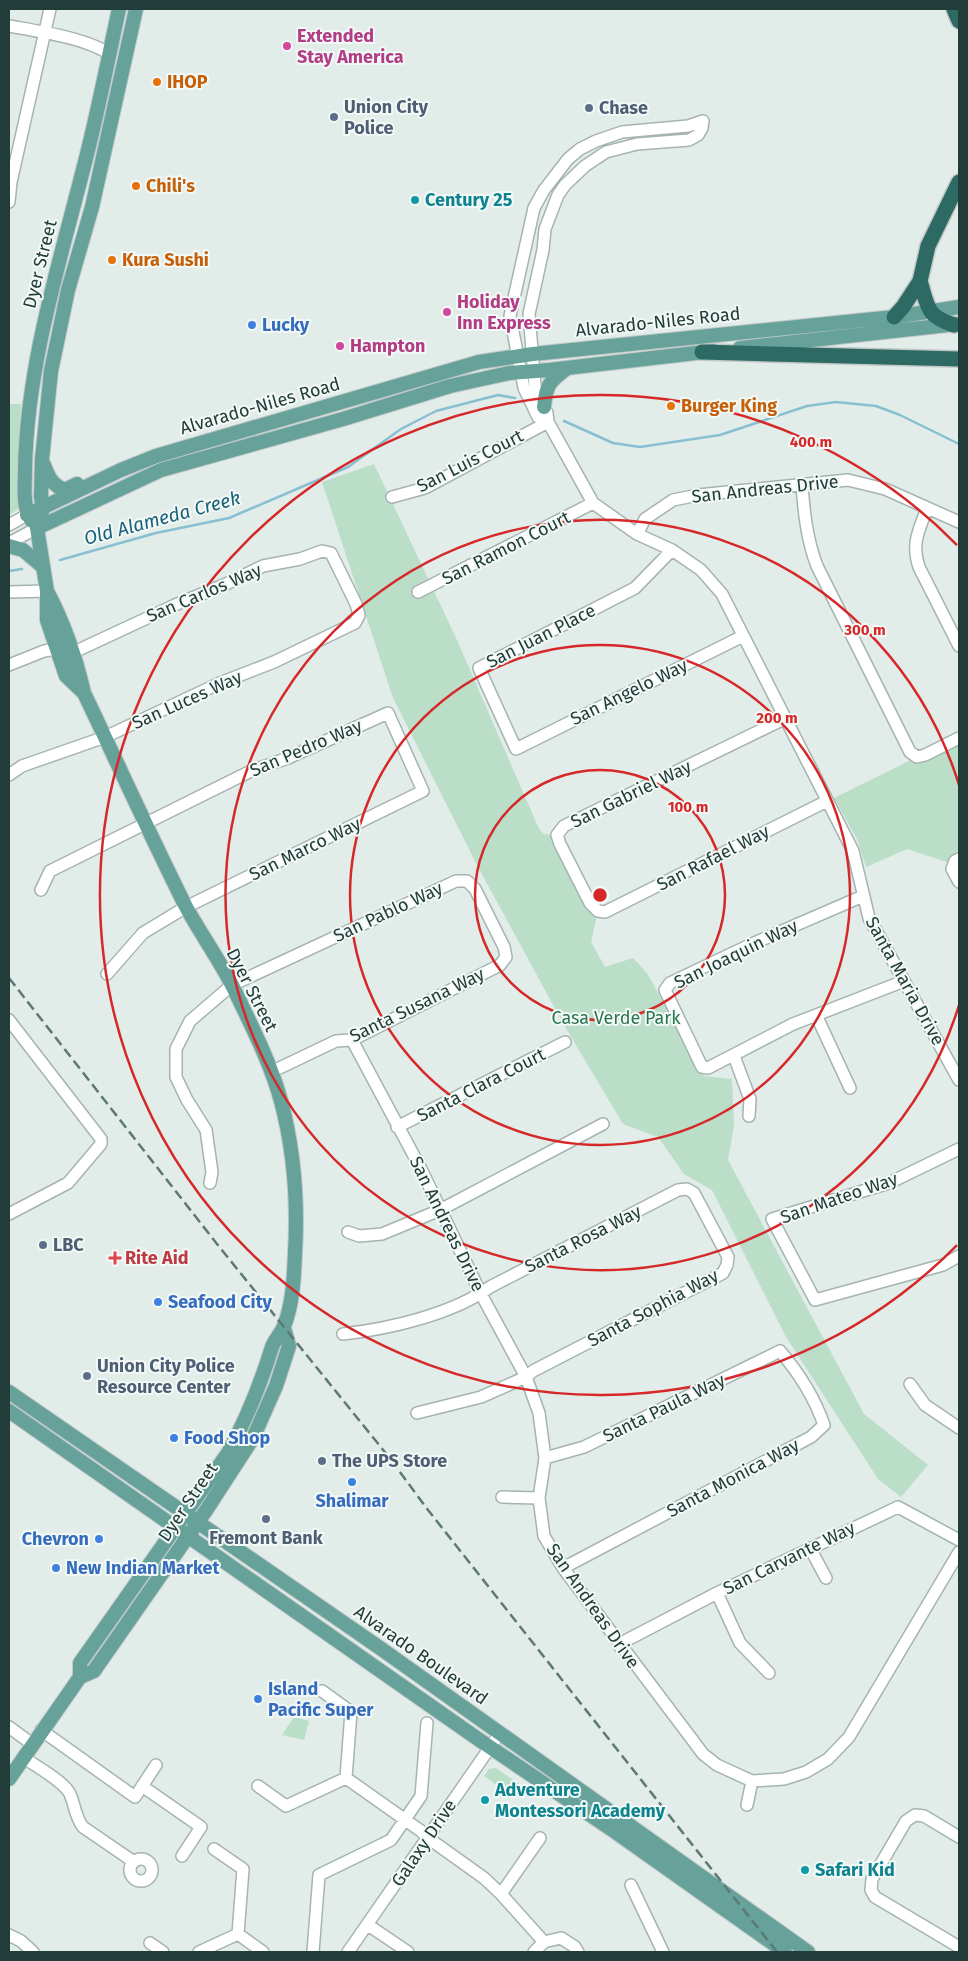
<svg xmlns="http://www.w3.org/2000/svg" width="968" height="1961" font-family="'Fira Sans',sans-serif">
	<rect width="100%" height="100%" fill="#e2ece9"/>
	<path fill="#badec8" d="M9 404H21L18 509 9 515Z
		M374 464 457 640 539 829 544 834 557 835 598 911 591 942 605 967 633 958 647 973 704 1076 732 1079 734 1126 728 1160 864 1414 928 1465 901 1497 878 1479 786 1337 712 1190 684 1174 658 1137 623 1124 564 1025 478 867 393 698 322 482Z
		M959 738V859L953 864 907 849 866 867 857 839 834 798 917 757Z
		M294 1717 309 1721 304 1740 282 1735Z
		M496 1768 525 1788 518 1797 516 1795 514 1797 484 1776 489 1769Z"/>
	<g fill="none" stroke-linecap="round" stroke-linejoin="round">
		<path stroke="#89bfd2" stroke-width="2.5" d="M564 421 613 443 640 447 720 435 807 406 836 402 876 406 900 415 959 444
			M60 560 156 533 229 518 348 467 401 429 436 411 498 395 515 398
			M9 571 22 569"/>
		<defs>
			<path id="minor" d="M9 26C37 31 87 38 109 54
				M9 202 11 182 50 9
				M548 422 538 417 524 388 510 316 534 208 544 190 568 159 580 149 596 141 622 132 688 126 703 121 702 128 698 135 689 140 637 144 606 152 585 166 565 185 558 195 545 229 543 250 529 314 535 386 547 413 548 422 593 503 637 534 672 550 701 570 722 594 853 851 869 918 959 1080
				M802 485C804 513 807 540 817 566L910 752 917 757 925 755 959 738
				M392 497 425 488 548 422
				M927 508C919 531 911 543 919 567L959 646
				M9 525 27 515
				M637 534 645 519 673 500 698 495 848 480 885 489 959 522
				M9 543 37 528
				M672 550 635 588 479 668 516 749 743 636
				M9 592 47 591
				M418 592 593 503
				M9 665 44 651 56 649
				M786 718 564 826 557 835 560 844 590 903 598 911 605 912 827 801
				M9 775 22 766 105 737 220 683 274 662 355 623 359 615 356 604 331 553 322 551 300 559 263 566 226 584 175 605 72 653
				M959 859 955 861 952 869 959 882
				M41 890 50 871 251 771 288 758 388 713 423 791 186 907 143 933 107 974
				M863 896 752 944 670 983 665 990 702 1067 708 1068 793 1024 904 981
				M817 1017 850 1088
				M9 1020 101 1139V1144L68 1183 9 1214
				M352 1040 421 1169 481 1294 526 1377 539 1413 545 1458 539 1498 544 1536 563 1568 703 1754 717 1765 752 1781 784 1779 806 1772 828 1759 849 1737 959 1552
				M734 1056 750 1099 749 1116
				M397 1127 565 1042
				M959 1149 889 1183 772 1219 815 1300 943 1265 959 1256
				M210 1183 212 1172 206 1130 187 1100 176 1077V1049L190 1021 232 985 456 881H467L475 889 504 947 506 957 500 965 352 1040 336 1041 271 1072
				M348 1232 359 1236 382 1234 440 1210 603 1124
				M343 1334C389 1329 453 1314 490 1287L678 1190 687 1189 694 1193 728 1257 727 1265 723 1273 533 1371 526 1377 481 1397 417 1413
				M910 1384 925 1405 959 1428
				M545 1458 584 1447 780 1351C798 1372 815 1399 824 1425L811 1437 563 1568
				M502 1497 539 1498
				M810 1548 826 1578
				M717 1593 740 1643 769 1673
				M620 1647 627 1640 717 1593 898 1507 959 1540
				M322 1691 351 1712 346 1778
				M9 1727 32 1744
				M41 1730 135 1797 156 1765
				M23 1757C35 1766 64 1781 70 1794 75 1805 75 1817 83 1827L134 1862
				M142 1786 201 1827 182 1856
				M258 1786 286 1806 346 1778 421 1831 428 1838 484 1878 501 1894 544 1942
				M747 1805 752 1781
				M959 1837 924 1816 915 1815 906 1821 872 1879 871 1890 875 1897 959 1947
				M214 1849 243 1869 238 1934
				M130 1870a11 11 0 1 1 22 0a11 11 0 1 1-22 0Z
				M631 1885 663 1952
				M501 1894 540 1838
				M368 1925 408 1952
				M9 1935 21 1941 33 1952
				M150 1943 163 1952
				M199 1952 238 1934 263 1952
				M313 1952 319 1875 391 1840 421 1796 427 1723
				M348 1952 500 1733
				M534 1952 544 1942 561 1938 575 1947 578 1952"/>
			<path id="major" d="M740 348 957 324
				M544 407C546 385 549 382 566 369
				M44 465C49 478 52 485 65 490L77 484
				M27 515 121 470 156 456 479 362 533 354 894 317 959 307
				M32 521C22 508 25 486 25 470 27 359 63 253 89 146 100 101 109 55 119 9
				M37 528 161 470 343 419 450 386 509 373 549 370 713 351
				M9 546 23 550 43 567
				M47 591C64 623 76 658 84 693 118 764 150 835 185 905 200 933 219 959 233 987 250 1023 271 1063 281 1101 294 1150 298 1202 295 1253 294 1276 293 1304 284 1326 281 1334 275 1339 272 1347 261 1383 246 1420 228 1453L80 1663V1677
				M84 693 66 676 47 620V591L37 528 43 509 41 497 42 459 51 371 68 290 92 207 136 9
				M9 1392 380 1648 808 1952
				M9 1411 478 1739 614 1831 785 1952
				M9 1779 80 1677 94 1671 98 1665 207 1509 253 1438 276 1386 289 1346 284 1328"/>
			<path id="highway" d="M954 9 959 21
				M920 281C928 307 926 316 954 325
				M894 317 903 307 920 281 928 246 959 182
				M702 352 959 359"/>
		</defs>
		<use href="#minor" stroke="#a5b4b1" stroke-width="14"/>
		<use href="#major" stroke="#c1c9c8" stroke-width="16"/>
		<use href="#highway" stroke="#c1c9c8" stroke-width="18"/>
		<use href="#minor" stroke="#fff" stroke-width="11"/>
		<use href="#major" stroke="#66a299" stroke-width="14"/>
		<use href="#highway" stroke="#2d6a64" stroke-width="15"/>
		<path stroke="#5c7974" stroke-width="2.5" stroke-dasharray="10 5" stroke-linecap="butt" d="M9 978 217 1244 388 1456 428 1510 777 1952"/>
	</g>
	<g fill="none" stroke="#d62828" stroke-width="2.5">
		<circle cx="600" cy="895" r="125"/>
		<circle cx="600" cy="895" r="250"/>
		<path d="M959 1005A375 375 0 1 1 959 785"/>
		<path d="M957 1245A500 500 0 1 1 957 545"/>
	</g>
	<g fill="#d1479c" stroke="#f2f9f6" stroke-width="2">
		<circle cx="287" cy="46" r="5"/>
		<circle cx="447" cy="312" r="5"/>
		<circle cx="340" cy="346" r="5"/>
	</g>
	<g fill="#e8710a" stroke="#f2f9f6" stroke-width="2">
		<circle cx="157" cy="82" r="5"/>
		<circle cx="136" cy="186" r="5"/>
		<circle cx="112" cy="260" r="5"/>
		<circle cx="671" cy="406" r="5"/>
	</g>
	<g fill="#5c6f8a" stroke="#f2f9f6" stroke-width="2">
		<circle cx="589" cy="108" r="5"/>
		<circle cx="334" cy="117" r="5"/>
		<circle cx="43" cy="1245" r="5"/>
		<circle cx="87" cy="1376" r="5"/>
		<circle cx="322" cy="1461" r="5"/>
		<circle cx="266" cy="1519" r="5"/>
	</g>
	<g fill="#0f9aa8" stroke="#f2f9f6" stroke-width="2">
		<circle cx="415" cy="200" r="5"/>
		<circle cx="485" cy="1800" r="5"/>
		<circle cx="805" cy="1870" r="5"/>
	</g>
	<g fill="#3f7fe0" stroke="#f2f9f6" stroke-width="2">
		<circle cx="252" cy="325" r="5"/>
		<circle cx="158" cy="1302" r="5"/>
		<circle cx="174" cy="1438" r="5"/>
		<circle cx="352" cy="1482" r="5"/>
		<circle cx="99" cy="1539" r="5"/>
		<circle cx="56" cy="1568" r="5"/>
		<circle cx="258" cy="1699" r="5"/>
	</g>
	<path fill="#e0444e" stroke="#f2f9f6" stroke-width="2" d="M112.5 1250.5h5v5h5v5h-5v5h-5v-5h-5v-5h5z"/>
	<g text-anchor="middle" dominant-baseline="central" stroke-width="4" stroke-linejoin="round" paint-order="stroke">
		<g font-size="18" font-weight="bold" fill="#b23c85" stroke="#f2f9f6" text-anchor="start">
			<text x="297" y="36">Extended<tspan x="297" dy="21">Stay America</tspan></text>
			<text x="457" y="302">Holiday<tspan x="457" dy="21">Inn Express</tspan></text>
			<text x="350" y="346">Hampton</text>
		</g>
		<g font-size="18" font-weight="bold" fill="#c56008" stroke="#f2f9f6" text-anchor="start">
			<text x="167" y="82">IHOP</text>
			<text x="146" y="186">Chili's</text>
			<text x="122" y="260">Kura Sushi</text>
			<text x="681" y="406">Burger King</text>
		</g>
		<g font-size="18" font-weight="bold" fill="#4e5e75" stroke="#f2f9f6" text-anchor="start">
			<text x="344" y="107">Union City<tspan x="344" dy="21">Police</tspan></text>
			<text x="599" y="108">Chase</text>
			<text x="53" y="1245">LBC</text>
			<text x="97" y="1366">Union City Police<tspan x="97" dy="21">Resource Center</tspan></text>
			<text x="332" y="1461">The UPS Store</text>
			<text x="266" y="1538" text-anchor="middle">Fremont Bank</text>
		</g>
		<g font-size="18" font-weight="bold" fill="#0d838f" stroke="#f2f9f6" text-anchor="start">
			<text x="425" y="200">Century 25</text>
			<text x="495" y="1790">Adventure<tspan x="495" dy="21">Montessori Academy</tspan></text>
			<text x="815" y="1870">Safari Kid</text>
		</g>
		<g font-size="18" fill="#223d39" stroke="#f2f9f6">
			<text transform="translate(40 264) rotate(-76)">Dyer Street</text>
			<text transform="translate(658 322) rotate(-6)">Alvarado-Niles Road</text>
			<text transform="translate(260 406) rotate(-16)">Alvarado-Niles Road</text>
			<text transform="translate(470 461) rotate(-27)">San Luis Court</text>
			<text transform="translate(765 489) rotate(-6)">San Andreas Drive</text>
			<text transform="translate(506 548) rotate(-27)">San Ramon Court</text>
			<text transform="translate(204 593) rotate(-23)">San Carlos Way</text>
			<text transform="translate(541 636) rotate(-27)">San Juan Place</text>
			<text transform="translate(629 692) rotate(-26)">San Angelo Way</text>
			<text transform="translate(187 700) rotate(-24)">San Luces Way</text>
			<text transform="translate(306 748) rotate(-23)">San Pedro Way</text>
			<text transform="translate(631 794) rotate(-26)">San Gabriel Way</text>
			<text transform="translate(305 849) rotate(-26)">San Marco Way</text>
			<text transform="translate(713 858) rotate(-27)">San Rafael Way</text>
			<text transform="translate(388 912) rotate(-25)">San Pablo Way</text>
			<text transform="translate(736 954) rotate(-26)">San Joaquin Way</text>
			<text transform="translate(905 981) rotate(61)">Santa Maria Drive</text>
			<text transform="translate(252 990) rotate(63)">Dyer Street</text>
			<text transform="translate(417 1005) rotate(-26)">Santa Susana Way</text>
			<text transform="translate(481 1085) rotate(-27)">Santa Clara Court</text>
			<text transform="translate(839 1198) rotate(-19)">San Mateo Way</text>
			<text transform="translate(447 1224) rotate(64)">San Andreas Drive</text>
			<text transform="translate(583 1239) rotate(-27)">Santa Rosa Way</text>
			<text transform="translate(653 1308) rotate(-28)">Santa Sophia Way</text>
			<text transform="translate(664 1408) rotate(-26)">Santa Paula Way</text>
			<text transform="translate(733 1478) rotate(-28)">Santa Monica Way</text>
			<text transform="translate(188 1502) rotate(-56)">Dyer Street</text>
			<text transform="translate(789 1558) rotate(-26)">San Carvante Way</text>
			<text transform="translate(593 1606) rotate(55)">San Andreas Drive</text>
			<text transform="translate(421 1655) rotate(35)">Alvarado Boulevard</text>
			<text transform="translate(424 1843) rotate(-56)">Galaxy Drive</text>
		</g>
		<g font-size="18" font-weight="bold" fill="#366cbe" stroke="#f2f9f6" text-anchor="start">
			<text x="262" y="325">Lucky</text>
			<text x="168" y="1302">Seafood City</text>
			<text x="184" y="1438">Food Shop</text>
			<text x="352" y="1501" text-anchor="middle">Shalimar</text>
			<text x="89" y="1539" text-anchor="end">Chevron</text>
			<text x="66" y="1568">New Indian Market</text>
			<text x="268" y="1689">Island<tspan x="268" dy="21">Pacific Super</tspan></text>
		</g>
		<g font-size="18" fill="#2b7550" stroke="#f2f9f6">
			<text x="616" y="1018">Casa Verde Park</text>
		</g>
		<g font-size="18" font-weight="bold" fill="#be3a42" stroke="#f2f9f6" text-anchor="start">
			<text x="125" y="1258">Rite Aid</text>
		</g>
		<g font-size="19" font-style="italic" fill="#1b607a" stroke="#f2f9f6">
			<text transform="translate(162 518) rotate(-15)">Old Alameda Creek</text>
		</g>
	</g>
	<circle cx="600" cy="895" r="8" fill="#d62828" stroke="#f2f9f6" stroke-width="2.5"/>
	<g font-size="15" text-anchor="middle" font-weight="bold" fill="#d62828" stroke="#f2f9f6" stroke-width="4" stroke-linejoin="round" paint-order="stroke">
		<text x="811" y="447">400 m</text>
		<text x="865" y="635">300 m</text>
		<text x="777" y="723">200 m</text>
		<text x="688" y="812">100 m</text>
	</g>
	<rect width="968" height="1961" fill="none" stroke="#223d39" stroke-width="20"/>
</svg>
